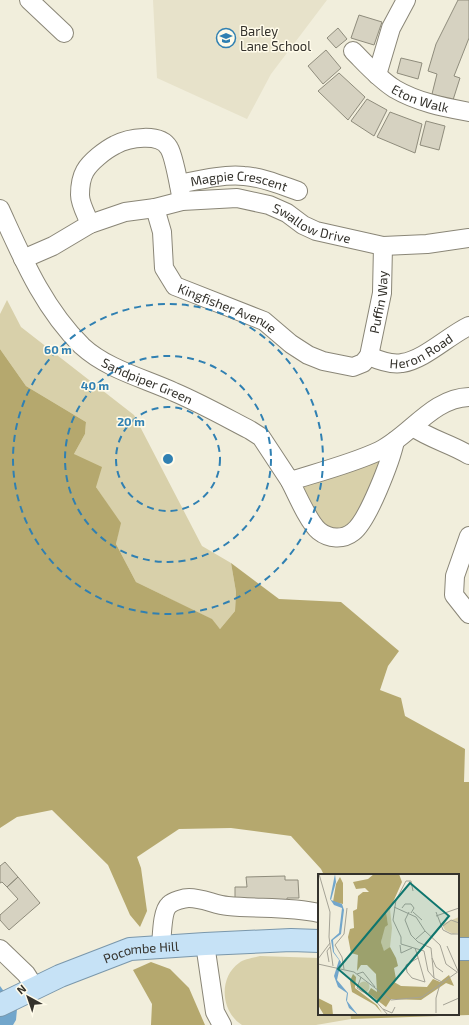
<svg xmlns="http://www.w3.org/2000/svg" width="469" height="1025" font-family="'Exo 2',sans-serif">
	<rect width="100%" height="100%" fill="#f1eedc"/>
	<path fill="#e7e2ca" d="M153 0H327L271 74 247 119 157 78Z"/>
	<path fill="#d8d0aa" d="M7 300 21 327 134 415 202 546 231 563 236 592 235 611 220 629 211 619 136 582 116 544 120 523 74 454 85 434 86 422 26 386 0 349V314Z
		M385 457 359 517 340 530 322 526 299 489 302 483Z
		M260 956 319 958V1014H350L351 1019 316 1025H242C221 1012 218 978 239 963 244 959 253 958 260 956Z"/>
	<path fill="#b5a86e" d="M0 349 26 386 86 422 85 434 74 454 102 467 96 487 121 523 116 544 136 582 212 619 220 629 235 611 236 592 231 563 279 599 341 602 399 651 388 666 380 690 401 698 405 716 465 749 464 782H469V1015L351 1019 350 1014H458V875H324L321 869 291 836 231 828 179 829 137 857 141 868 147 911 140 927 130 915 108 865 52 810 17 817 0 828Z
		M151 962 170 969 189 988 205 1025H151L152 1004 133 970Z"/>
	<path fill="#72a6cb" d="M0 986 17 1009 16 1020 13 1025H0Z"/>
	<path fill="#d6d2c1" stroke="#8f8c7c" d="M458 0H469V38L454 76 460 78 453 100 432 94 437 74 428 71 436 44Z
		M359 15 382 22 374 45 351 38Z
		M338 28 347 39 336 48 327 38Z
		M326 50 341 68 323 84 308 66Z
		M401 58 422 63 418 79 397 73Z
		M339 73 365 97 348 120 318 91Z
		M367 99 387 110 374 136 351 121Z
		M390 112 422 124 415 153 377 137Z
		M426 121 445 126 439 150 420 145Z
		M5 862 18 877 7 887 2 882 0 883V866Z
		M285 876V880H298L299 898H287V902L235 904V887H247L246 877Z
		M18 877 40 903 9 930 0 920V915L18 899 7 887Z"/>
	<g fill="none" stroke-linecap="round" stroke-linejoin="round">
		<defs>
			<g id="minor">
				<path d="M29 0 64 33"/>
				<path id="s1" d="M353 51C366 64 379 79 395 89 417 102 443 107 469 112"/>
				<path d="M377 75 391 28 406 0"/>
				<path id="s2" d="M179 184C199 180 223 174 244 176 262 177 281 185 298 191"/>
				<path id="s3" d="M155 208 162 232 164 268 175 286 264 321 291 344 308 355 323 361 353 367 363 363 369 356"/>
				<path id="s4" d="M0 209C22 257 43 308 82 346 107 369 143 378 174 392 200 403 225 417 250 430L261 437 290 481C319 472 351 464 379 451 410 436 432 398 469 397"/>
				<path d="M90 224C87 216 80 204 80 195 80 188 81 178 85 171 90 162 105 150 115 145 128 138 160 132 169 148 174 156 180 190 182 201"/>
				<path id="s5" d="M23 259 53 246 90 224 125 212 155 208 182 201 237 198 269 205 287 213 303 225 316 231 383 246 427 244 469 238"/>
				<path id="s6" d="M369 356C378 360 391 365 402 363 424 360 448 336 469 326"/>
				<path id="s7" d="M369 356 382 293 383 246"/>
				<path d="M413 427C430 439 451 444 469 455"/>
				<path d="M290 481C296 493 309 523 319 531 329 539 343 540 353 532 368 521 391 460 395 441"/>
				<path d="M469 536 455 576 454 595 469 614"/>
				<path d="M205 944 215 1012 222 1025"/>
				<path d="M161 946C162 936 162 911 169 905 173 901 184 898 189 898 203 898 215 905 228 906 259 909 289 906 319 913"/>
				<path d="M0 949 26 974 35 988"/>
			</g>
			<g id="major">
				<path d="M458 949H469"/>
				<path id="s8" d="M0 1005 60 976 130 949 205 944 291 940 319 941"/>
			</g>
		</defs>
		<use href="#minor" stroke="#8a8677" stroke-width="20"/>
		<use href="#major" stroke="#7a97ab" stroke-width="24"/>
		<use href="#minor" stroke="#fff" stroke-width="18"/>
		<use href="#major" stroke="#c6e2f6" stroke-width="22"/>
	</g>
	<g fill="none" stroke="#3080b2" stroke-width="2" stroke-dasharray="7 5">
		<circle cx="168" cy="459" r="52"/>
		<circle cx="168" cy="459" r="103"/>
		<circle cx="168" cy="459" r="155"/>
	</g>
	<defs>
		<symbol id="school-ring" viewBox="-11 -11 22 22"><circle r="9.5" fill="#fffbea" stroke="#3080b2" stroke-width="1.5"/><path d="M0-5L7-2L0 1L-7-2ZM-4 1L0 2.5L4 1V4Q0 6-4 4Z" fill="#3080b2"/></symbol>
	</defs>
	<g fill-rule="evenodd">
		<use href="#school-ring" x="215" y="27" width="22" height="22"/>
	</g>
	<g text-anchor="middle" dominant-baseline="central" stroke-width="3" stroke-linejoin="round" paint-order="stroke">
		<g font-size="13" fill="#34322c" stroke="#fffbea" text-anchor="start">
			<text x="240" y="31">Barley<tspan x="240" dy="15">Lane School</tspan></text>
		</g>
		<g font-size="13" fill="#34322c" stroke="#fffbea">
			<text stroke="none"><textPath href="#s1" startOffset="84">Eton Walk</textPath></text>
			<text stroke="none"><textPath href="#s2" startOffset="61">Magpie Crescent</textPath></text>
			<text stroke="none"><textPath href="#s5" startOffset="306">Swallow Drive</textPath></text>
			<text stroke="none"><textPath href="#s7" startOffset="55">Puffin Way</textPath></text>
			<text stroke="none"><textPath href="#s3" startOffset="139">Kingfisher Avenue</textPath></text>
			<text stroke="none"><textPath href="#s6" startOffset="56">Heron Road</textPath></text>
			<text stroke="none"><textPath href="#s4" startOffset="235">Sandpiper Green</textPath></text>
			<text stroke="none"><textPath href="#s8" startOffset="152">Pocombe Hill</textPath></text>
		</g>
	</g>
	<g transform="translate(318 874)">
		<rect width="141" height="141" fill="#f1eedc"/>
		<path d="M72 35 74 54 72 73 66 78 63 68 66 53 70 51 68 37ZM141 43V59L135 60 127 56 124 50ZM40.5 113a5.5 5.5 0 1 1 11 0a5.5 5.5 0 1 1-11 0Z" fill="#d8d0aa"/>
		<path d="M56 0H81L84 8 72 35 68 37 70 51 67 53 63 68 66 77 72 73 78 84 80 92 76 94 78 105 76 108 83 112 109 113 115 105 122 108 131 101 136 112 128 109 103 126 73 125 68 133 50 119 53 114 59 118 58 100 49 91H43L39 97 40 81 33 79 30 63 32 55 36 54 35 37 39 35 40 22 45 18H51L47 14 38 15 35 8 50 5ZM22 3 25 9V30L15 28 18 10ZM35 100 38 103 37 114 59 131 64 139 57 131 34 118 32 107ZM0 124 14 131 15 141H6L0 131Z" fill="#b5a86e"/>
		<path d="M17 0 18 8 13 26 24 30 26 36 23 60 15 66 16 78 23 88 19 106 30 119 29 127 40 141 31 134 28 126 29 119 20 113 16 102 21 86 15 78 13 66 21 59 24 34 16 31 12 25Z" fill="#72a6cb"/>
		<path fill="none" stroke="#a5a396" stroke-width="1" d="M1 0 12 38 11 63 15 92M95 17 93 7H88L78 26 75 46 83 63V70L106 77 110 97 116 104M76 33 98 43 107 57 122 71 128 90 139 98M84 34 87 30H93L96 34 93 39M91 38 87 46 93 61 100 68 113 74 116 104 124 108M95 38 104 46M118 38 125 56 133 60H141M118 42 141 34M125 52 133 46 141 49M98 65 107 57M82 71 83 79 94 74M129 72 140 97M97 74 99 80 107 108 94 104 89 98 88 91 100 84M114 84 118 93 125 98M0 85 12 69M11 88 9 77 12 73M0 90 36 98 73 126 104 123 141 97M26 95 24 83 17 71 26 60 29 34M39 100 45 98 57 113M43 103 39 114 55 124 70 141M125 131 141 124M65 135 74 139 77 133M118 139V124L122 110"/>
		<path fill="#0f766e" fill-opacity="0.15" stroke="#0f766e" stroke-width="2" d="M92 9 131 42 59 128 20 95Z"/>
		<rect width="141" height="141" fill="none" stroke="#34322c" stroke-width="2"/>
	</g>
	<circle cx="168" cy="459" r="6" fill="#3080b2" stroke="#fffbea" stroke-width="2"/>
	<g font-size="12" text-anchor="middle" font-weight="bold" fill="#3080b2" stroke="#fffbea" stroke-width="3" stroke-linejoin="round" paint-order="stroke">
		<text x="58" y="354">60 m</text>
		<text x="95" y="390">40 m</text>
		<text x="131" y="426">20 m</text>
	</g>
	<g transform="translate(28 997) rotate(320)" stroke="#fffbea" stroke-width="3" paint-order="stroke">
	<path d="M0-3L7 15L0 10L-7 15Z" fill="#34322c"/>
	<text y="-6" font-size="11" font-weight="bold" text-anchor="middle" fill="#34322c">N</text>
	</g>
</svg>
